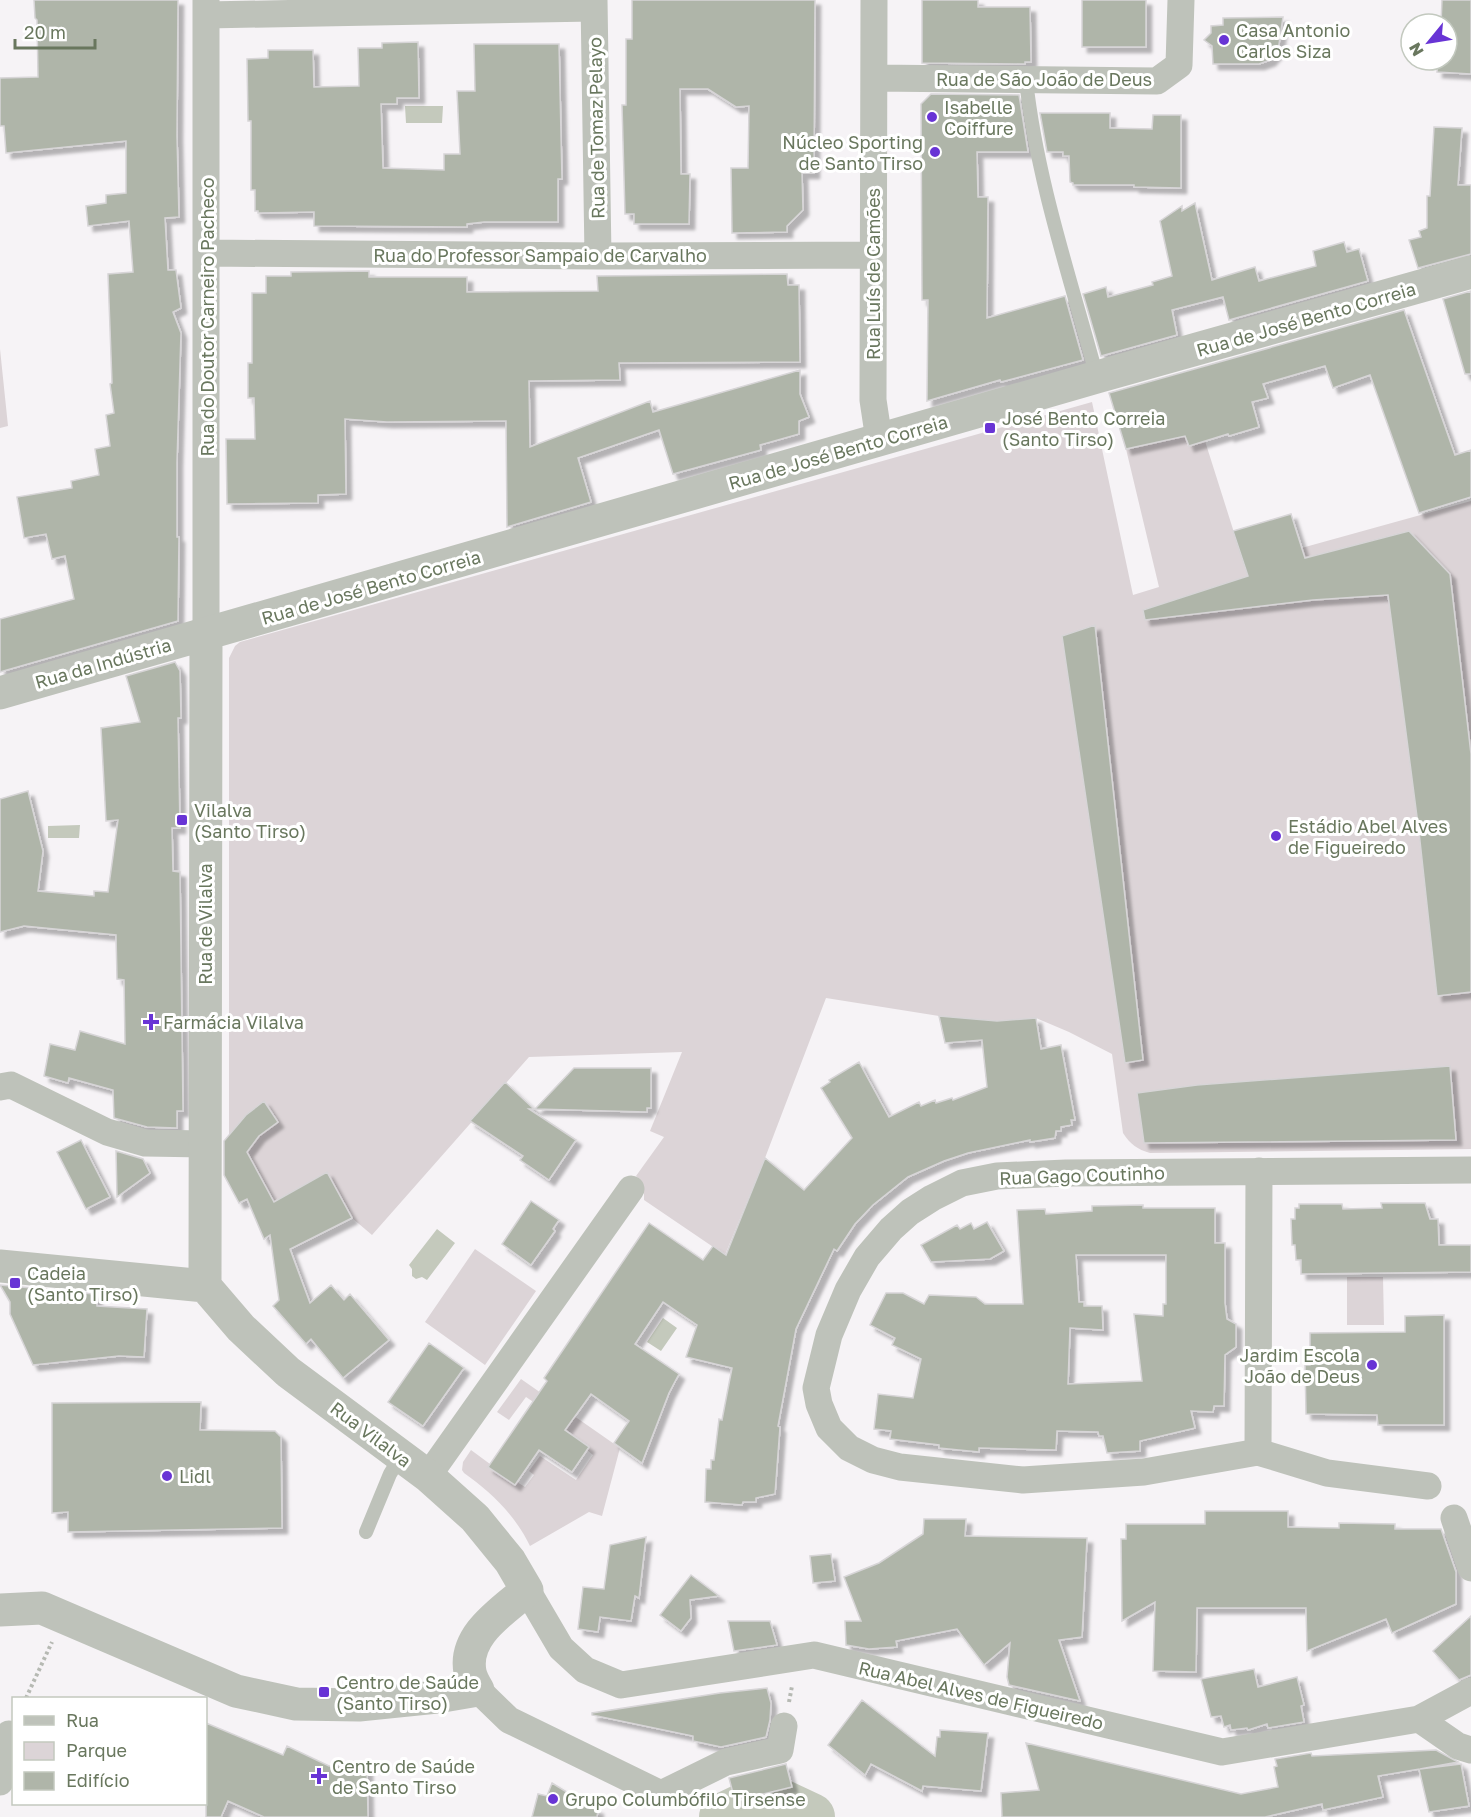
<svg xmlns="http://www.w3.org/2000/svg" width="1471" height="1817" font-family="'Golos Text',sans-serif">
	<defs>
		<filter id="shadow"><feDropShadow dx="5.5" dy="5.5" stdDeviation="1.5" flood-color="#0004"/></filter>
	</defs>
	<rect width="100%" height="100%" fill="#f6f3f6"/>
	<path fill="#dcd4d7" d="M0 349 8 426 0 428Z
		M1092 402 1133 595 1159 587 1126 449 1156 442 1178 411 1188 446 1205 441 1244 564 1471 501V1149L1150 1153C1137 1149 1131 1145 1123 1133L1112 1054 1069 1032 1036 1018 997 1021 939 1016 826 998 765 1158 725 1255 644 1200V1186L636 1176 664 1137 650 1131 682 1052 529 1057 372 1235 352 1218 327 1172 272 1203 247 1152 264 1101 246 1115 229 1135V658L235 646 240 642Z
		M475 1249 536 1291 485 1365 425 1322Z
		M1347 1277H1383L1384 1325H1347Z
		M521 1379 620 1448 602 1516 589 1512 530 1546C515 1515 492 1493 464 1473L462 1470 463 1462 471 1450 490 1464 488 1467 515 1485 517 1482 525 1487 534 1475 529 1471 540 1456 576 1480 593 1455 587 1450 589 1447 557 1424 560 1420 526 1397 509 1420 497 1412Z
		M780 1808 798 1817H737L745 1813Z"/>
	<path fill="#c4c9bc" d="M405 106H443L442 123H406Z
		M80 825 79 838H48V826Z
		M437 1229 455 1243 427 1280 422 1277 416 1279 412 1276V1269L409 1265Z
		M663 1318 677 1328 661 1351 647 1342Z"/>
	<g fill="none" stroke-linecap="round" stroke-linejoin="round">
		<path stroke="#c4c9bc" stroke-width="48" d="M723 1817 746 1806 779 1802 811 1817"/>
	</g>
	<path fill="#afb5a9" stroke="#d7d5d7" stroke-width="1.5" fill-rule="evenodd" filter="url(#shadow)" d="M34 0H178L177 136 179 217 165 218 168 270H176L181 308 173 312 181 333 177 462V537H179L178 621 0 672V619L74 599 65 556 52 559 46 534 24 538 17 497 72 488 71 481 99 475 95 449 110 446 106 415 114 413 110 384 112 383 108 274 133 272 129 221 88 226 86 206 106 203V195L126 193V141L6 153 4 126H0V78L38 77 37 20 35 18Z
		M632 0H815L814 173H802L803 210 787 226V232L732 233 731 168H748L749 106 736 107 708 89H680L681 174H690L689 224H634V214H625L622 105H626V39H632Z
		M922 0H978V7H1030L1031 62H1025V64L922 63Z
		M1082 0H1146V47H1082Z
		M1442 0H1471V74L1437 72 1438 60H1447V24H1441Z
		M1283 17 1278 51 1270 60 1259 64H1213L1212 46 1204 40 1211 33V26L1223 25V18Z
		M418 42 419 98H397V104H381L383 168 444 170V154H460L457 91H475L474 44H559L562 179H558V222H484L467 224V227L314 226V212L258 213V211H255V190H251V121H248L247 59 268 58V50H313L314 87 359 86 358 48H382V43Z
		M931 94 1019 95 1028 152H977L978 197H988L987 318 1065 296 1083 360 1001 382 1000 380 927 401 928 300H922L921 104Z
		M1040 113H1110V128L1152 129 1153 115H1181V188L1134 187V185H1073V183L1070 182 1069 156H1063V152H1047Z
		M1434 127 1462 128 1458 185H1471V254L1418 268 1409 240 1421 237 1419 231 1427 228V196H1430Z
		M1195 203 1212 280 1255 267 1259 281 1316 266 1313 251 1344 242 1347 252 1359 249 1368 281 1229 320 1223 297 1172 310 1177 335 1101 356 1083 294 1106 287 1108 297 1153 285 1152 282 1172 276 1160 221 1182 206V211Z
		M369 271V277H467V292L598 291 597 276 787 274 788 285H799L800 362 619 363 620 380 529 381 530 447 650 401 653 412 800 370V394L809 417 799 421V434L760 445 761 450 673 474 659 430 578 458 591 502 507 527 506 421 387 422 345 419 346 494 318 495V503L227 504 226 439H255L254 398H248V363H252V293H266V276H291V272Z
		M1471 291V374H1465L1443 299Z
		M1404 310 1455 455 1471 450V497L1419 513 1370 375 1333 388 1325 366 1263 384 1268 398 1252 402 1259 427 1229 436 1228 434 1189 446 1185 436 1126 449 1109 393Z
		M1291 514 1305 558 1409 531 1450 574 1471 754V992L1437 996 1419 832 1388 595 1313 600 1145 620 1143 610 1248 576 1233 531Z
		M1095 625 1143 1060 1125 1063 1062 636Z
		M175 662 180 671 181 718H178L180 828H172L173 871 180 872 183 1111H177V1128L147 1127 114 1118 113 1090 69 1078 68 1083 44 1076 50 1044 75 1050 80 1031 125 1044 124 980 117 979 116 935 24 926 0 932V799L28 791 43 851 38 891 94 896V891L108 892 118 820 106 821 101 728 140 722 126 676Z
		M939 1016 997 1021 1036 1018 1041 1049 1061 1045 1075 1120H1071L1072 1125 1061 1127V1131H1056L1055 1138 1030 1142V1140L968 1153 944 1161 908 1177 873 1205 855 1224 837 1251 834 1249 796 1329 778 1426 780 1427 775 1494 756 1498V1502H743L742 1505 705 1502 706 1469H711V1460H714L719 1419 722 1420 732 1368 686 1357 697 1325 663 1302 635 1344 679 1374 669 1393 642 1463 614 1443 629 1421 591 1394 565 1430 589 1447 572 1472 539 1450 515 1485 488 1467 547 1381 544 1378 649 1223 703 1260 713 1246 726 1255 765 1158 804 1190 852 1138 821 1088 830 1082 829 1080 859 1062 889 1117 919 1102 921 1106 935 1100 936 1103 952 1098 953 1100 987 1087 982 1040 945 1043Z
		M1450 1066 1456 1140 1144 1143 1137 1093 1197 1085Z
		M574 1068H651V1108H647V1112L535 1109Z
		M505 1082 534 1109H529L576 1140 549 1180 520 1160 523 1156 470 1121Z
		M264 1101 278 1122 259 1136 247 1152 274 1202 327 1172 352 1218 290 1249 310 1303 331 1285 344 1300 350 1294 389 1340 343 1378 311 1339 306 1344 273 1306 279 1300 270 1235 264 1239 247 1199 239 1203 224 1175V1141L246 1115Z
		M81 1140 110 1197 86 1209 57 1152Z
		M116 1151 143 1159 150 1173 117 1197Z
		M531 1201 559 1220 553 1229 555 1231 531 1265 502 1244Z
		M1381 1203H1425L1430 1219H1438L1439 1245H1471V1272L1301 1274V1260H1296L1295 1245H1292L1291 1219H1295V1208H1299V1204H1342L1343 1209 1382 1208Z
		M1143 1205V1208H1215V1243H1225V1303L1227 1319 1236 1324V1347L1225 1355 1224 1406H1214L1213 1412 1191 1411 1195 1428 1140 1441V1451L1107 1453 1103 1436H1099L1098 1432 1057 1431 1056 1450 979 1448V1452L939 1448V1445L890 1439 891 1431 874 1429 878 1394 913 1398 921 1359 892 1345 895 1338 870 1325 886 1293H903L924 1304 929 1295 976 1297 985 1304H1023L1017 1210 1045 1209 1046 1214 1092 1211V1206ZM1076 1255H1166V1304H1163V1316L1134 1314 1142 1381 1068 1384 1070 1328 1103 1330 1102 1306H1084V1302H1079Z
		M987 1222 1004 1251 990 1259 931 1262 921 1245 957 1225 960 1229 971 1223 974 1229Z
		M0 1285 94 1294 96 1296 97 1306 147 1309 144 1357 119 1356 33 1365 10 1314V1302Z
		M1444 1315V1425H1378L1377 1415 1306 1414 1305 1365H1310V1333L1405 1332V1316Z
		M429 1343 464 1368 423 1426 388 1402Z
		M201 1402 200 1430 275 1431 281 1437 282 1528 68 1532V1512L52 1513V1403Z
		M1205 1511H1288V1527L1339 1528V1523L1395 1524V1529H1441L1456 1572V1604L1392 1633 1386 1619 1307 1651 1306 1608H1197L1196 1672 1153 1671 1155 1602 1122 1621 1121 1539H1126V1524H1205Z
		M924 1519H966L965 1536 1087 1538 1082 1637 1059 1640 1080 1701 1009 1685 1007 1677 1010 1643 984 1665 957 1629 896 1641 897 1647 869 1649 846 1645 845 1621H861L844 1577 879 1563 923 1534Z
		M646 1537 639 1598 635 1596 631 1621 600 1617 598 1632 578 1629 583 1587 604 1589 610 1545Z
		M831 1554 835 1581 813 1583 810 1556Z
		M691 1575 719 1596 690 1600 691 1618 681 1631 660 1615Z
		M1471 1616V1675L1459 1680 1433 1651Z
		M728 1621H770L777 1645 734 1651Z
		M1254 1669 1258 1687 1297 1677 1304 1705 1301 1706 1304 1722 1268 1728 1267 1724 1248 1730 1247 1728 1231 1730 1230 1725 1224 1727 1221 1716 1211 1717 1201 1679Z
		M767 1688 771 1703 770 1720 766 1737 721 1747 693 1741V1736L592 1715V1713L720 1693Z
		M862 1700 935 1756 937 1737H940V1730L988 1733 981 1791 923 1786 922 1791 871 1764 865 1775 828 1745Z
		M206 1723 283 1755 287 1746 329 1766 367 1765 368 1817H264L228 1801 221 1817H206Z
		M1026 1743 1241 1794 1278 1787 1274 1767 1277 1766 1275 1759 1311 1753 1312 1756 1436 1750 1458 1762 1420 1769 1461 1764 1469 1806 1429 1812 1419 1769 1378 1776 1383 1797 1323 1810 1322 1804 1265 1817H1002L1001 1793 1039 1790Z
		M786 1764 792 1787 735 1801 729 1778Z
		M552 1783 570 1794 568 1802 598 1809 597 1817H532L538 1794 547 1796Z"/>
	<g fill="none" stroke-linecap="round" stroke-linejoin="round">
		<path stroke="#b6b9b3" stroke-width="4" stroke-dasharray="3 3" stroke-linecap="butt" d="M26 1698 52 1642
			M789 1702 792 1686"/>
		<path stroke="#bec2ba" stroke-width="14" d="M1026 80C1037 181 1071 280 1097 377
			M366 1532 390 1474 401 1456"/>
		<path stroke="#bec2ba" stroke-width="27" d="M206 0V634
			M594 0 598 256
			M874 0 873 400 879 440
			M206 15 594 8
			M875 78 1157 81 1179 65 1181 0
			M207 253 598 256 873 255
			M0 1087 11 1085 107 1132 145 1143 205 1144
			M1258 1452 1259 1171
			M428 1476 631 1189
			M1428 1486 1327 1473 1258 1452 1144 1472 1023 1480 900 1467 873 1460 849 1448 829 1428 819 1404 816 1388 829 1335 848 1290 867 1257 891 1229 910 1212 932 1198 962 1183 997 1176 1066 1173 1471 1170
			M1454 1518 1471 1568
			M527 1590 561 1648 585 1670 621 1685 814 1655 1222 1752 1419 1719 1471 1691
			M478 1690 509 1720 661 1794
			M1419 1719 1458 1746 1471 1750
			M0 1782 9 1734 14 1736
			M661 1794 726 1762 780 1750 784 1726"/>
		<path stroke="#bec2ba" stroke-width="33" d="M0 693 1097 377 1471 272
			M0 1266 205 1286
			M205 1286 206 634
			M0 1610 42 1608 236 1691 296 1704 359 1705 437 1697 478 1690C475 1685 471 1678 470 1672 463 1635 503 1611 527 1590L510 1561 475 1518 428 1476 288 1372 241 1328 205 1286"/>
	</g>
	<g fill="#6834d5" stroke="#fff" stroke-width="2">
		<circle cx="1224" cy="40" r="6"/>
		<circle cx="932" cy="117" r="6"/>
		<circle cx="935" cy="152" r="6"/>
		<rect x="984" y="422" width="12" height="12" rx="3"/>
		<rect x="176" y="814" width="12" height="12" rx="3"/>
		<circle cx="1276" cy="836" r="6"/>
		<path d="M148 1013h6v6h6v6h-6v6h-6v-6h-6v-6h6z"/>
		<rect x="9" y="1277" width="12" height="12" rx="3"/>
		<circle cx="1372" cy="1365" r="6"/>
		<circle cx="167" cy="1476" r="6"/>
		<rect x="318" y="1686" width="12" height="12" rx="3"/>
		<path d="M316 1767h6v6h6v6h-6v6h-6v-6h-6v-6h6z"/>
		<circle cx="553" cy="1799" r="6"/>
	</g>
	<g text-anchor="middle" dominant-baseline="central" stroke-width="6" stroke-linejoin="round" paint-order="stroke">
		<g font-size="18" fill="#69775e" stroke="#fff" text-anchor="start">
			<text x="1236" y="30">Casa Antonio<tspan x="1236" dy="21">Carlos Siza</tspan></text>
			<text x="944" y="107">Isabelle<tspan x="944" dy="21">Coiffure</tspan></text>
			<text x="923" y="142" text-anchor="end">Núcleo Sporting<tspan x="923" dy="21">de Santo Tirso</tspan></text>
			<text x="1002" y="418">José Bento Correia<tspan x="1002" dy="21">(Santo Tirso)</tspan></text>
			<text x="194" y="810">Vilalva<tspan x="194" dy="21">(Santo Tirso)</tspan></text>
			<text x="1288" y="826">Estádio Abel Alves<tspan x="1288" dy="21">de Figueiredo</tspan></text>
			<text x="163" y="1022">Farmácia Vilalva</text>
			<text x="27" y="1273">Cadeia<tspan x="27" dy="21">(Santo Tirso)</tspan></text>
			<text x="1360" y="1355" text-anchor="end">Jardim Escola<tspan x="1360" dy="21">João de Deus</tspan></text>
			<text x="179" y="1476">Lidl</text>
			<text x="336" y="1682">Centro de Saúde<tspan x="336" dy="21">(Santo Tirso)</tspan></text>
			<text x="332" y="1766">Centro de Saúde<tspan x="332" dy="21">de Santo Tirso</tspan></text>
			<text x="565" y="1799">Grupo Columbófilo Tirsense</text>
		</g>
		<g font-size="18" fill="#69775e" stroke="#fff">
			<text x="1044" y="79">Rua de São João de Deus</text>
			<text transform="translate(596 128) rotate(-91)">Rua de Tomaz Pelayo</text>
			<text x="540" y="255">Rua do Professor Sampaio de Carvalho</text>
			<text transform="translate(873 274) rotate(-90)">Rua Luís de Camões</text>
			<text transform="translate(207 317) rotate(-90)">Rua do Doutor Carneiro Pacheco</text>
			<text transform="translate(1306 319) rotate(-16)">Rua de José Bento Correia</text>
			<text transform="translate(838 452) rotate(-16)">Rua de José Bento Correia</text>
			<text transform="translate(371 587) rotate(-16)">Rua de José Bento Correia</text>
			<text transform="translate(103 663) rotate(-16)">Rua da Indústria</text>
			<text transform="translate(205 924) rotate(-90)">Rua de Vilalva</text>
			<text transform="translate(1082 1175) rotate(-2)">Rua Gago Coutinho</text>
			<text transform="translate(371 1434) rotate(37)">Rua Vilalva</text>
			<text transform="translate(981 1695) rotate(13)">Rua Abel Alves de Figueiredo</text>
		</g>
	</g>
	<rect x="12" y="1697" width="195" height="108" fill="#ffffff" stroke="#c3c9bf" stroke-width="1.5"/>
	<rect x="24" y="1716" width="30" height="9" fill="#bec2ba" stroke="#c3c9bf" stroke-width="1.5"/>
	<text x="66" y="1727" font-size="18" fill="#69775e">Rua</text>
	<rect x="24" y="1742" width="30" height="18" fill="#dcd4d7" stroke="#c3c9bf" stroke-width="1.5"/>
	<text x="66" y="1757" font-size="18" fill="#69775e">Parque</text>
	<rect x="24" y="1772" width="30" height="18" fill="#afb5a9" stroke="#c3c9bf" stroke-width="1.5"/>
	<text x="66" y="1787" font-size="18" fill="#69775e">Edifício</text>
	<g transform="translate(1429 42) rotate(240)"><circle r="28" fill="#ffffff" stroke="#c3c9bf" stroke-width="1.5"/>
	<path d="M0-4.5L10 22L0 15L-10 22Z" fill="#6834d5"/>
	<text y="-9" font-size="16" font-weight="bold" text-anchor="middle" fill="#69775e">N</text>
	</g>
	<path d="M15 39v9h80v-9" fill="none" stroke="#69775e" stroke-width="3"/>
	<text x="24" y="39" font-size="18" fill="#69775e" stroke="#ffffff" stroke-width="4.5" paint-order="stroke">20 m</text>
</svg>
